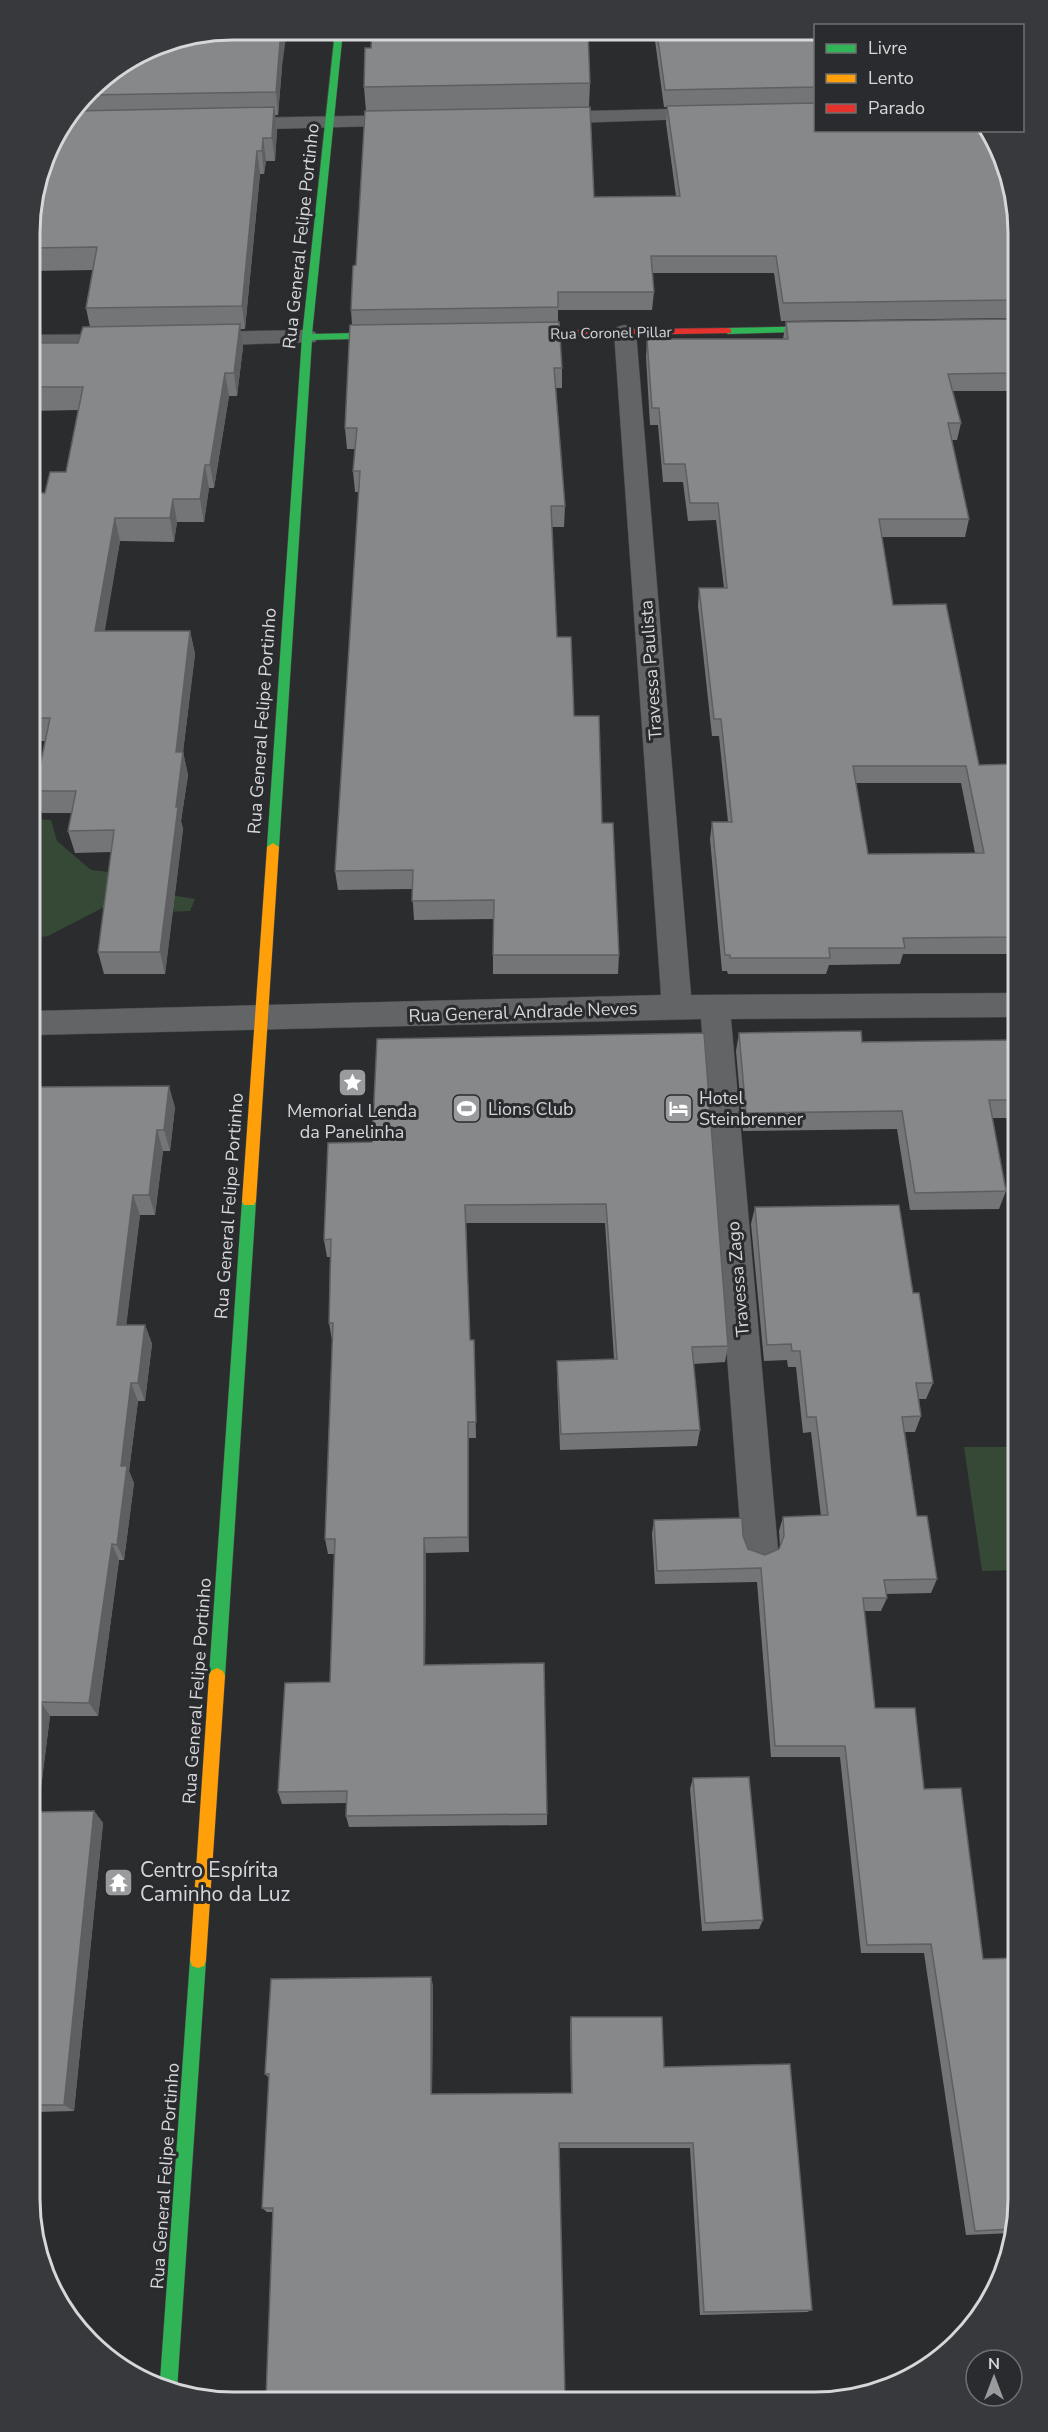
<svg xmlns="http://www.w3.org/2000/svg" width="1048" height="2432" font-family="'Nunito Sans',sans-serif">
	<rect width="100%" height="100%" fill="#2b2c2d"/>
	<path fill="#364936" d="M32 819 51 820 57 841 91 870 118 873 171 895 195 899 190 911 161 912 110 904 48 936 33 938Z
		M964 1447H1015L1016 1570 982 1571Z"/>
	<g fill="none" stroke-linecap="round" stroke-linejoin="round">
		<defs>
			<path id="street" d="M712 108 719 110 722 114 719 118 544 124 537 122 534 118 537 114 544 112Z
				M409 115 416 117 419 121 416 125 232 130 225 128 222 124 225 120 232 118Z
				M625 325 633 327 636 332 691 995 1014 993V1017L731 1019 778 1550 773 1562 760 1567 747 1562 742 1550 701 1019 33 1035V1011L661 995 614 332 617 327Z
				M307 330 315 332 318 337 315 342 198 346 190 344 187 339 190 334 198 332Z
				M122 334 130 336 133 341 130 346 31 349V335Z"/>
			<path id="fast" d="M335 31H343L312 334 395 332 400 335 395 338 312 340 279 847 273 851 267 847 302 337Z
				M830 326 835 329 833 331 728 334 723 331 728 328Z
				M249 1195 254 1197 256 1201 225 1676 223 1681 217 1684 211 1681 209 1676 242 1201 244 1197Z
				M198 1952 204 1954 206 1960 177 2390 160 2381 190 1960 192 1954Z"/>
			<path id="slow" d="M273 843 279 847 256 1201 254 1205H244L242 1201 267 847Z
				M217 1668 223 1671 225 1676 206 1960 204 1966 198 1968 192 1966 190 1960 209 1676 211 1671Z"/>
			<path id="jam" d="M728 328 731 329V333L515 337 510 334 515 331Z"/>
		</defs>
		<use href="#street" stroke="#464749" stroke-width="1"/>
		<use href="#fast" stroke="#464749" stroke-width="1"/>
		<use href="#slow" stroke="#464749" stroke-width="1"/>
		<use href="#jam" stroke="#464749" stroke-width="1"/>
		<use href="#street" fill="#636465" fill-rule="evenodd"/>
		<use href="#fast" fill="#30b455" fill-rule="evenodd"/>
		<use href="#slow" fill="#ff9f0a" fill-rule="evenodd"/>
		<use href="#jam" fill="#e5322d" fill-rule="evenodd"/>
	</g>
	<path fill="#747576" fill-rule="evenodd" d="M654 33 816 34V130L1011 181 1012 318 781 321 774 273H652L654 292 652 310H558V322L562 368V388H556L565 506 564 527H552L557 637 574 716 602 823 619 955 618 974H493V919L414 920 412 889 338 890 335 871 359 492H355L353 471 355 449H347L345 428 352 325 351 310 356 265 366 111 364 87 590 83 589 107 594 197 676 196 666 123 667 107H664Z
		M282 67 278 115H275L277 130 275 161H266L264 174H260L245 329H240L243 347 237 396H229L214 488H209L204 522H177L174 542 120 541 104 631H190L195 654 183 752 188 775 181 821 183 829 165 974H104L98 952 111 852 75 853 68 831 72 813H42L35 791 45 741H32L31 493H45L66 472 78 410 31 411V343H78L90 327 86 308 93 270 31 271 30 220 51 143 99 81Z
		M1012 319V391H953L961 423 957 440H951L969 519 965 537H882L893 605 979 765 1013 764 1014 954H903L900 964 829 965 826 974H728L727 971H722L710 839 712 822H728L719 736H712L698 606 699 588H724L716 520 688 521 683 482H663L658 425H650L646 357 647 339H783L786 322ZM855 783H961L975 853 868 854Z
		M704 1033 728 1346 725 1362 693 1364 700 1430 697 1446 560 1450 557 1378V1361L614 1359 605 1223H466L470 1340H474L476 1438H469V1552L426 1553 425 1665 547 1814V1825L349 1827 346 1816V1803L282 1804 278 1792 330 1682 334 1554H328L325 1539 332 1340 329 1323 330 1257H327L324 1240 372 1142Z
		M739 1033 862 1042 1014 1040V1118H992L1006 1191 999 1209 910 1210 897 1129 743 1131 736 1051Z
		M33 1087 175 1107 170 1151H163L155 1215H140L126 1325H145L152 1344 145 1401H138L129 1471 134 1483 124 1560H119L98 1716H50L38 1812 94 1811 103 1823 74 2111 36 2112Z
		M755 1207 913 1293 933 1383 926 1399H919L921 1416 915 1432H905L917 1516 937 1579 931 1593 886 1594 887 1598 881 1611H864L875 1708 924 1789 983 1959 1018 2211 1013 2233 966 2235 924 1953H861L840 1757H771L757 1582 655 1584 652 1534 654 1520 743 1536 748 1549 765 1555 779 1549 780 1547 779 1531 783 1517 821 1516 811 1432 803 1433 796 1367H788L787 1360 764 1361 751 1224Z
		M693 1778 763 1920 759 1929 702 1931 690 1789Z
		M433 1985 432 2094 571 2093 570 2024 571 2017 664 2067 812 2310 807 2312 700 2315 690 2148H559L273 2212H267L262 2208 269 2078 265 2074Z"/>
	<path fill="#5e5f60" d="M281 30H287L282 67 278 115 276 92Z
		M274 107 277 130 275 161 272 138Z
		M263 138 266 161 264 174 262 151Z
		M257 151 260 174 245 329 242 306Z
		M240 324 243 347 237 396 234 373Z
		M225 373 229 396 214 488 210 465Z
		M205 465 209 488 204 522 200 499Z
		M173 499 177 522 174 542 170 518Z
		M115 518 120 541 101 654 95 631Z
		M190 631 195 654 183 752 188 775 181 821 183 829 165 974 160 952 176 807V752Z
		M169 1086 175 1107 170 1151 164 1130Z
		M157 1130 163 1151 155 1215 149 1195Z
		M133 1195 140 1215 124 1344 117 1325Z
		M145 1325 152 1344 145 1401 138 1383Z
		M131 1383 138 1401 129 1471 134 1483 124 1560 117 1545 121 1466Z
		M468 1422 469 1438V1552L468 1537Z
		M424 1538 426 1553 425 1678 424 1665Z
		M112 1544 119 1560 98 1716 89 1703Z
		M41 1702 50 1716 36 1825 35 1746Z
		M94 1811 103 1823 74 2111 64 2105Z
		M431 1977 433 1985 432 2101 431 2094Z"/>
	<path fill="#878889" stroke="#5e5f60" stroke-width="1.5" fill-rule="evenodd" d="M234 30H281L276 92 88 95 99 81 156 45Z
		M372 31 588 32 590 83 364 87 365 48H371Z
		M657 33 816 34V87L665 90Z
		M816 103V130H982L1011 181 1012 300 783 303 776 256H651L654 292H558V307L351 310 353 266 356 265 365 111 590 107 594 197 680 196 667 106Z
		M274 107 272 138H263L262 151H257L242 306 86 308 97 247 31 248 30 220 51 143 76 111Z
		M1012 319V373L948 374 961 423H948L969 519H879L893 605 946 604 979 765 1013 764 1014 937 903 938 905 948H829L830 958H730V955H725L712 822H732L721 719H714L699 588H727L718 503H690L685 464H664L659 408H652L647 339H788L786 322ZM853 766H966L984 853 868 854Z
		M559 322 562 368H554L565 506H551L557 637H571L574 716H599L602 823H613L619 955H493L494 900 412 901 413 870 335 871 360 471H353L357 428H345L350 325Z
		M240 324 234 373H225L210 465H205L200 499H173L170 518H115L95 631H190L176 752H183L176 807H178L160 952H98L114 830 68 831 76 791H35L50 718H32L31 493H45L50 472H66L83 387H31V343H78L83 327Z
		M861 1031 862 1042 1014 1040V1100H989L1006 1191 915 1193 902 1111 746 1113 739 1033Z
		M704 1033 728 1346 692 1347 700 1430 561 1434 557 1361 617 1359 606 1204 465 1205 470 1340H474L476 1422H468V1537L424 1538V1665L544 1663 547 1814 346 1816 347 1791 278 1792 285 1683 330 1682 335 1539H325L333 1323H329L331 1239 324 1240 328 1143 372 1142 377 1039Z
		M169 1086 164 1130H157L149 1195H133L117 1325H145L138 1383H131L121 1466H127L117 1545 112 1544 89 1703 41 1702 35 1746 33 1087Z
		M899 1205 913 1293H919L933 1383H916L921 1416 902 1417 917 1516H927L937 1579 884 1580 887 1598H863L875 1708H915L924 1789 961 1788 983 1959 1017 1958 1018 2211 1013 2229 975 2231 931 1944 867 1945 845 1746H775L761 1568 657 1571 654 1520 742 1518 743 1536 748 1549 765 1555 779 1549 784 1536 783 1517 828 1515 816 1417H807L800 1351H792L791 1344 767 1345 755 1207Z
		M749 1777 763 1920 705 1923 693 1778Z
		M94 1811 64 2105H36L35 1812Z
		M431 1977V2094L572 2093 571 2017H662L664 2067 790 2064 812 2310 704 2312 693 2143H559L565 2396 266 2398 273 2208H262L269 2074H265L271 1979Z"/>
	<defs>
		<symbol id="sight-square" viewBox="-11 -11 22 22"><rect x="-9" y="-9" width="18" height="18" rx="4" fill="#9a9b9d" stroke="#2a2b2e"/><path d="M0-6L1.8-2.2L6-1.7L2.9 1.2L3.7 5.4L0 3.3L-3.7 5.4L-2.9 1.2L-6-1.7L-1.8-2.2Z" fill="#fff"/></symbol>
		<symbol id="hotel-square" viewBox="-11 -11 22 22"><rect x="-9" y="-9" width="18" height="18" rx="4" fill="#9a9b9d" stroke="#2a2b2e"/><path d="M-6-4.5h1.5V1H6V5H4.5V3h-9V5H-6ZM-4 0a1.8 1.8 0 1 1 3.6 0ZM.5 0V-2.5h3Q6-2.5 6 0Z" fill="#fff"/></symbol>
		<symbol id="stadium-square" viewBox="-11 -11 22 22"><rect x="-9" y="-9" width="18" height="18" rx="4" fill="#9a9b9d" stroke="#2a2b2e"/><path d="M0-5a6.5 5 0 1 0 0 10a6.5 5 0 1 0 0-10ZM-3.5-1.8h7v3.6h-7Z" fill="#fff"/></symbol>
		<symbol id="temple-square" viewBox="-11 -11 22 22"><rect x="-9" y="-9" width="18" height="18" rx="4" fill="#9a9b9d" stroke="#2a2b2e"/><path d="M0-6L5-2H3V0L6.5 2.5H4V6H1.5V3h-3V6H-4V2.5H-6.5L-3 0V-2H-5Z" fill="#fff"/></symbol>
	</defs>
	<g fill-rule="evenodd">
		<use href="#sight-square" x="336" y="1066" width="33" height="33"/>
		<use href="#hotel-square" x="662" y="1092" width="33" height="33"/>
		<use href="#stadium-square" x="450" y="1092" width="33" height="33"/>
		<use href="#temple-square" x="102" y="1866" width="33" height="33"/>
	</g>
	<g text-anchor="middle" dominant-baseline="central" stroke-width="6" stroke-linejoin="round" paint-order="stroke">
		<g font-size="15" fill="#d6d7d9" stroke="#2a2b2e">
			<text transform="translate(611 333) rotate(-1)">Rua Coronel Pillar</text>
		</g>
		<g font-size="18" fill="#d6d7d9" stroke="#2a2b2e">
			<text transform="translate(301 236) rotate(-84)">Rua General Felipe Portinho</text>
			<text transform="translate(651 670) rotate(-94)">Travessa Paulista</text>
			<text transform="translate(262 721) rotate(-86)">Rua General Felipe Portinho</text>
			<text transform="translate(523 1012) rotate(-2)">Rua General Andrade Neves</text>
			<text transform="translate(229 1206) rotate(-86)">Rua General Felipe Portinho</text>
			<text transform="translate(738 1279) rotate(-95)">Travessa Zago</text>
			<text transform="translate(197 1691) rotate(-86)">Rua General Felipe Portinho</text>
			<text transform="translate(165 2176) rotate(-86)">Rua General Felipe Portinho</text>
		</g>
		<g font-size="18" fill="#d6d7d9" stroke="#2a2b2e" text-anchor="start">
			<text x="699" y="1098">Hotel<tspan x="699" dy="21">Steinbrenner</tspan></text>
			<text x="488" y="1109">Lions Club</text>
			<text x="352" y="1111" text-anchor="middle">Memorial Lenda<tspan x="352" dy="21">da Panelinha</tspan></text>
		</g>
		<g font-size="21" fill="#d6d7d9" stroke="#2a2b2e" text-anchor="start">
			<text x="140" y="1870">Centro Espírita<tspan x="140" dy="24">Caminho da Luz</tspan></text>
		</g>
	</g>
	<path d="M0 0H1048V2432H0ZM233 40H815A193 193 0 0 1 1008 233V2199A193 193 0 0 1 815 2392H233A193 193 0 0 1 40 2199V233A193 193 0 0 1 233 40Z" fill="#38393c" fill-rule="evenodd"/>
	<path fill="none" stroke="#d6d7d9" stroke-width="3" d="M233 40H815A193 193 0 0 1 1008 233V2199A193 193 0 0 1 815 2392H233A193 193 0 0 1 40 2199V233A193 193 0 0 1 233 40Z"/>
	<rect x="814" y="24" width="210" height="108" fill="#2a2b2e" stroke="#6f7072" stroke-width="1.5"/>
	<rect x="826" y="44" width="30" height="9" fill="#30b455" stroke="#6f7072" stroke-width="1.5"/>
	<text x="868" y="54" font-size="18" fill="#d6d7d9">Livre</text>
	<rect x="826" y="74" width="30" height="9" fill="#ff9f0a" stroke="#6f7072" stroke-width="1.5"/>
	<text x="868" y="84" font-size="18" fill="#d6d7d9">Lento</text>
	<rect x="826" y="104" width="30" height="9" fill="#e5322d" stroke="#6f7072" stroke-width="1.5"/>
	<text x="868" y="114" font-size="18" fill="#d6d7d9">Parado</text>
	<g transform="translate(994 2378)"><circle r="28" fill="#2a2b2e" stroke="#6f7072" stroke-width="1.5"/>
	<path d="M0-4.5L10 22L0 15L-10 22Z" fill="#9a9b9d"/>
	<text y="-9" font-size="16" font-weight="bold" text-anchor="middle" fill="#d6d7d9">N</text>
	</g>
</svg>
